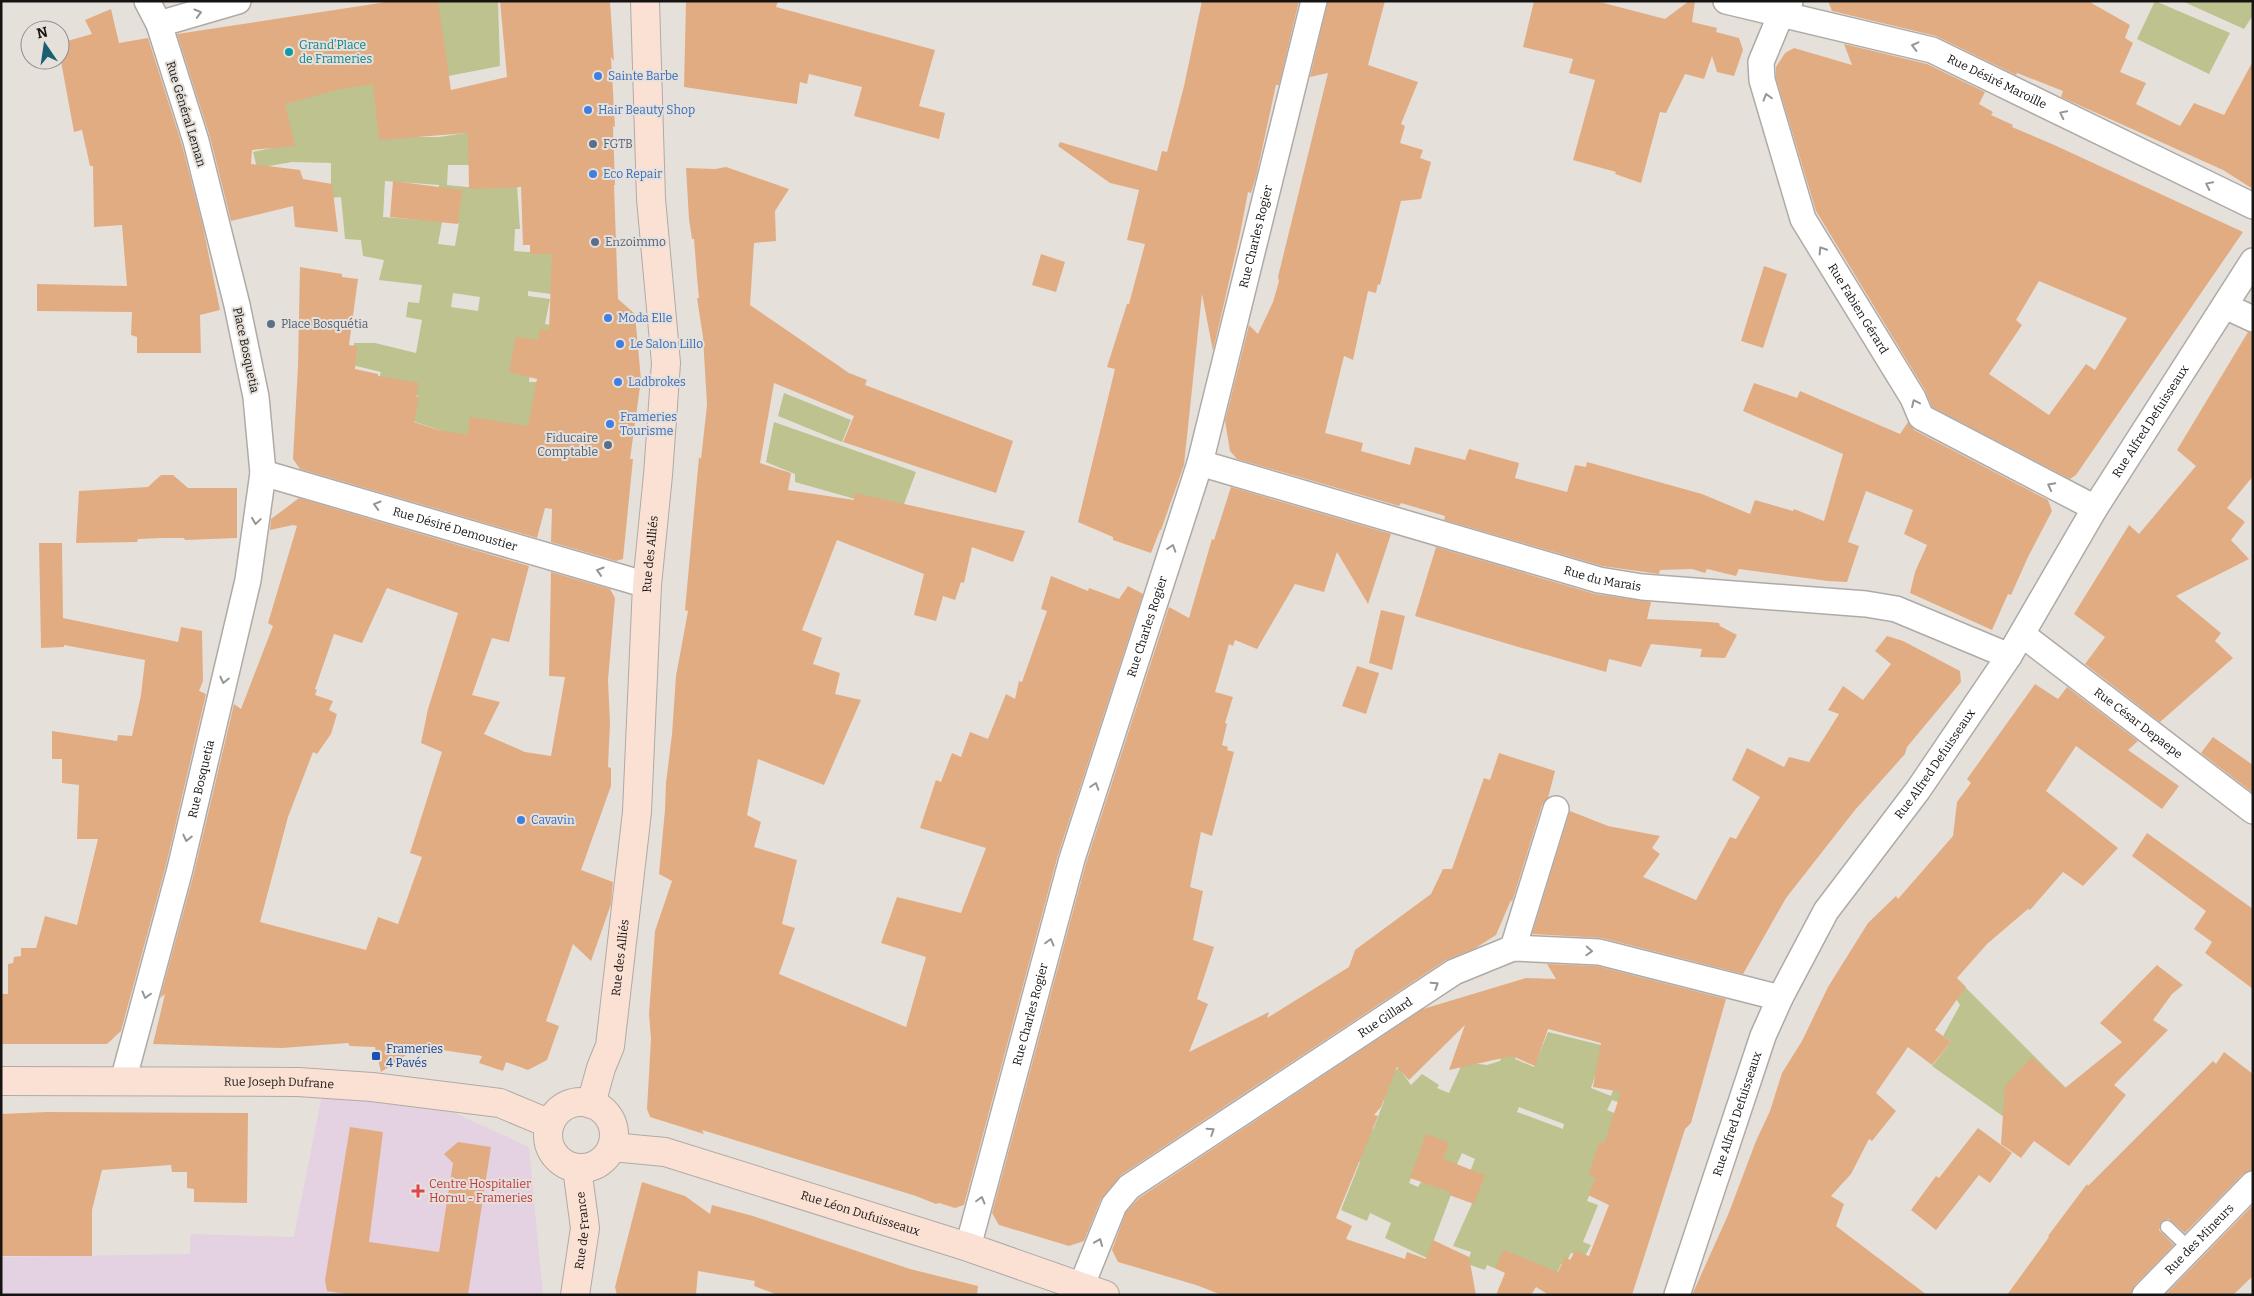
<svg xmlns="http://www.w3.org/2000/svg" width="2254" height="1296" font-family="Bitter,serif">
	<rect width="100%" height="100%" fill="#e6e0db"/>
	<path fill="#e4d1e1" d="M322 1095 439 1106 529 1147 543 1295H1V1257L190 1254 191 1234 294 1237Z"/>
	<path fill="#bdc28e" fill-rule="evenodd" d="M436 1H498L500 66 392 87Z
		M2155 1 2230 33 2209 74 2137 39Z
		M2182 1H2248L2253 4V15L2244 29Z
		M374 79 411 137H439L479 131 481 165H448L447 185 467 187 517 186 520 229H515L514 251 570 255 566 296 528 291V296L550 299 545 324 575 330 531 360 529 382H541L558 423 506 445 447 433 407 419 415 411 418 396 376 387 381 372 352 365 354 343H375L416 353 422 320 406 317 408 302 419 303 422 285 379 280 384 260 363 256 361 240 345 239 341 197 331 198V163L292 162 257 168 253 152 291 144 282 102ZM385 181 439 185 436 221 383 217ZM442 222 459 223 455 246 438 244ZM453 293 480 297 478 311 451 307Z
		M784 393 851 420 842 442 778 416Z
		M774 422 916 472 901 512 795 482V474L766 462Z
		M1953 975 2076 1098 2035 1139 1932 1066 1951 1042 1943 1036 1960 1005 1955 997Z
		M1623 984 1655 993 1643 1028 1649 1031 1645 1051 1640 1048 1634 1073 1643 1077 1637 1093 1644 1096 1640 1110 1612 1100 1607 1110 1619 1115 1608 1147 1599 1146 1596 1158 1615 1168 1612 1179 1598 1173 1587 1201 1598 1205 1583 1242 1591 1245 1585 1256 1571 1253 1565 1265 1561 1264 1553 1282 1522 1271 1527 1261 1514 1256 1506 1273 1487 1265 1485 1270 1467 1264 1471 1252 1453 1246 1483 1179 1470 1172 1475 1159 1462 1153 1457 1164 1461 1167 1460 1171 1427 1258 1385 1238 1391 1223 1370 1213 1367 1221 1341 1210 1360 1162 1303 1142 1288 1166 1258 1228 1225 1216 1244 1174 1259 1168 1270 1179 1288 1167 1268 1148 1295 1129 1302 1141 1321 1132 1328 1141 1336 1136 1331 1130 1360 1110 1373 1130 1384 1101 1372 1085 1399 1068 1411 1085 1422 1074 1439 1085 1437 1088 1449 1093 1463 1062 1487 1065 1500 1061 1507 1046 1503 1035 1513 1032 1516 1044 1521 1043 1515 1059 1534 1067 1548 1032 1605 1046ZM1600 1062 1620 1068 1611 1096 1591 1088ZM1519 1107 1564 1124 1563 1129 1517 1112ZM1429 1137 1446 1144 1427 1183 1421 1182 1418 1187 1409 1183Z"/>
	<path fill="#e2ac82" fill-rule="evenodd" d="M393 1H438L451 90 507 77 500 1H610L614 61 611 57 615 127 613 126 615 185H614L618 299 635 314 641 380 630 459H633L623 559 616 561 551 542 552 509 545 508 537 538 300 469 293 459 298 366 300 267 342 274V277L358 279 349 345 357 346 355 369 378 374V376L419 383 416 396 419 398 414 422 438 430 468 435 470 417 528 426 537 379 509 372 516 337 538 340 540 329 549 330 552 254H530V245H523L521 187 469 189 468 133 379 140 373 84 336 90 285 104 295 146 252 150 251 164 300 170 303 179 332 184 338 232 295 227 293 206 231 221 210 137 177 34Z
		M686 1H778L776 7 935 50 919 106 945 113 939 139 854 116 862 87 809 74 807 84 800 82 797 104 684 87Z
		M1202 1H1299L1279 85H1276L1256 177 1251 193 1248 192 1240 234 1213 351 1202 294 1184 465 1161 530H1160L1151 553 1113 540V537L1078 522 1115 369 1107 367 1127 304H1129L1145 244 1127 240 1139 190 1110 183 1058 146 1060 142 1157 171 1162 151 1167 152 1184 86Z
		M1328 1H1385L1368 65 1418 82 1401 124 1405 126 1400 143 1423 150 1420 158 1431 162 1421 199 1401 201 1380 285 1378 284 1376 293 1368 291 1353 360 1344 356 1325 433 1363 443 1361 451 1410 465 1415 447 1465 460 1469 449 1519 463 1515 478 1567 492 1575 465 1586 467 1587 462 1702 494 1750 514 1755 500 1793 511 1794 509 1824 521 1843 454 1743 411 1754 383 1797 398 1800 391 1900 434 1908 422 1914 430 2048 500 2052 511 2028 557 2011 595 2008 594 1992 630 1910 593 1915 572 1927 545 1904 534 1913 510 1866 491 1848 542 1859 546 1847 582 1828 581 1739 569 1736 576 1707 569 1705 573 1692 569 1660 570 1659 574 1602 566 1444 520 1445 516 1401 503 1399 506 1237 459 1230 451 1225 421 1249 325 1258 334 1273 302 1279 281 1278 277 1328 73 1310 77Z
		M1534 1H1596L1665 19 1689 1H1695L1692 22 1717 28 1716 32 1739 38 1743 50 1734 76 1717 72 1712 56 1704 79 1685 74 1666 113 1660 112 1641 183 1615 174 1616 172 1573 160 1595 80 1569 73 1573 59 1523 47Z
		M1828 1H2088L2130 25 2125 38 2133 43 2120 72 2146 83 2136 104 2180 126 2194 103 2224 115 2253 61V189L2223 170 2061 97 2063 91 2017 73 2016 75 1936 36 1832 11Z
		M111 9 119 43 148 38 182 145 203 227 220 310 200 315 201 353H137V337L131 335 132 312 37 311V284L127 286 122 225 94 227 93 166H90L82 130 74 132 60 56V43L92 34 85 20Z
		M1844 44 1927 64 1985 92 1979 104 1993 112 1991 115 2013 125 2012 127 2052 144 2243 232 2076 475 2070 479 1932 407 1925 390 1816 211 1776 78V67L1785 53 1794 48 1852 65ZM2039 281 2127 318 2095 370 2086 364 2049 415 1989 374 2022 325 2016 320Z
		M726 167 789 189 775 211 776 241 754 243 750 305 849 373 867 380 865 385 1013 441 996 493 843 442 854 416 774 383 760 463 791 473 788 490 854 500 855 493 1025 531 1013 562 972 547 964 583 961 582 955 600 943 596 936 621 914 615 924 574 837 540 802 630 822 638 813 664 840 673 835 694 861 700 824 785 758 759 747 815 761 822 754 847 797 860 782 924 795 928 779 974 906 1027 926 957 881 943 897 897 961 913 986 848 920 828 936 780 941 782 952 753 961 757 970 732 988 739 1006 694 1015 699 1019 681 1022 682 1047 611 1041 609 1051 576 1088 591 1089 588 1119 599 1128 586 1143 594 1058 855 964 1205 955 1208 939 1203 936 1204 916 1196 702 1130 704 1134 650 1117 647 1109 651 1039 649 1014 655 931 672 881 659 874 665 810 666 783 672 734 676 676 688 611 685 610 699 457 701 459 707 405 703 337 697 298H699L697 277 694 239H692L689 219 686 168 715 169Z
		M393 181 462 190 458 224 390 217Z
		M1041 254 1065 262 1056 292 1032 285Z
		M1764 266 1787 274 1763 348 1741 341Z
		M2248 332 2253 333V476L2227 508 2245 522 2231 540 2249 559 2176 596 2221 633 2215 641 2233 658 2160 722 2085 664 2105 637 2074 614 2129 525 2139 534 2196 466 2177 450Z
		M161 475H173L188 488H237V538L185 540 184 538H162L138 539 137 542 76 543 79 491 148 487Z
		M1231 487 1391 534 1368 604 1337 552 1324 592 1295 584 1257 649 1235 640 1233 646 1229 644 1215 692 1233 697 1225 723 1227 724 1222 745 1228 747 1227 750 1234 752 1212 836 1201 832 1190 887 1203 891 1193 940 1214 947 1197 999 1208 1004 1189 1052 1269 1012 1267 1018 1349 967 1355 950 1431 894 1443 869H1452L1484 778 1490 780 1499 753 1555 771 1548 798 1542 805 1512 902 1511 900 1496 935 1474 949 1446 960 1121 1175 1101 1199 1084 1241 1069 1246 999 1225 992 1213 1086 863 1169 607 1189 618 1212 539 1214 540Z
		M299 498 529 566 509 642 492 638 472 695 500 702 484 734 525 752 551 756 565 677 549 676 551 572 610 589 615 598 608 680 610 723 608 767 611 768V786L581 870 613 882 611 904 591 961 573 944 546 1021 559 1026 547 1060 528 1070 506 1062 503 1071 479 1063 482 1056 429 1048 418 1047 381 1072 375 1047 350 1046 348 1043 282 1048 153 1044 165 994 160 998 194 873 234 704 241 709 273 626 268 623 297 526 293 525 270 530 271 519ZM387 588 458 613 428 709 421 743 442 752 410 853 422 857 398 924 378 917 366 950 260 922 288 817 313 752 317 754 331 734 337 714 329 710 333 701 315 695 317 690 315 689 334 634 362 643Z
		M39 543H62L63 618 178 642 181 627 202 631 203 681 199 691 206 694 166 865 121 1031 107 1044H1V994H8V964L13 963 14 957 21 956V948H36L45 916 77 925 98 839H77L79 785 62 783V759H52V731L117 741 118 735 132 736 141 695 145 660 64 645V647L41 648Z
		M1436 547 1595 594 1651 602 1647 619 1710 622 1719 623 1720 626 1737 635 1725 658 1700 657 1702 649 1651 644 1641 667 1609 659 1606 672 1515 646 1415 616Z
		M1381 610 1405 616 1392 670 1369 663Z
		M1887 636 1903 641 1960 671 1961 682 1907 747 1905 754 1855 810 1786 898 1743 974 1602 938 1532 934 1570 811 1608 826 1660 836 1652 848 1660 854 1643 877 1696 900 1730 837 1736 839 1760 797 1732 780 1747 748 1784 767 1789 757 1809 762 1839 714 1828 710 1843 686 1863 700 1891 664 1875 651Z
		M1357 666 1379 673 1366 714 1342 706Z
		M2035 684 2058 699 2067 687 2138 741 2128 750 2179 786 2162 809 2076 746 2046 791 2118 848 2083 886 2063 872 2030 910 2028 909 1987 944 1957 978 1966 987 1935 1030 1951 1042 1932 1065 1908 1047 1876 1093 1896 1111 1872 1141 1869 1139 1851 1174 1831 1196 1844 1204 1836 1226 1927 1295H1692L1728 1215 1756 1141 1770 1111 1782 1073 1802 1041 1828 987 1868 923 1896 896 1898 899 1953 836 1957 802 1971 783 1967 779Z
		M2213 737 2253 765V793L2201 753Z
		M2147 833 2253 909V989L2205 953 2212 942 2194 929 2206 911 2132 856Z
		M1547 964 1597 966 1726 999 1691 1123 1685 1129 1632 1295H1549L1536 1287 1531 1295H1496L1505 1273 1495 1268 1504 1250 1558 1272 1565 1257 1570 1260 1575 1251 1589 1256 1609 1205 1588 1195 1596 1178 1589 1174 1599 1142 1604 1144 1621 1092 1593 1087 1601 1043 1548 1029 1535 1066 1512 1056 1449 1070 1465 1025 1409 1080 1397 1067 1381 1107 1374 1115 1378 1116 1336 1218 1352 1226 1346 1239 1405 1259 1407 1252 1426 1259 1433 1240 1469 1257 1476 1295H1222L1196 1285 1118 1262 1112 1250 1126 1212 1139 1198 1423 1009 1526 978 1556 979Z
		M2157 965 2183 985 2172 994 2153 1020 2168 1030 2114 1085 2126 1095 2069 1166 2034 1141 2021 1158 2001 1144 2005 1086 2032 1057 2065 1088 2122 1042 2100 1023Z
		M2224 1052 2253 1074V1170L2243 1174 2185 1233 2169 1219 2162 1221 2159 1230 2174 1245 2135 1285 2131 1295H2007L2049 1237 2048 1236 2087 1184 2088 1186 2213 1061 2216 1064Z
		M47 1112 248 1113 247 1203 194 1202V1189L187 1188V1172H172L171 1165 102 1170 92 1210V1256H1V1114Z
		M350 1127 383 1132 369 1242 439 1252 453 1163 444 1154 458 1142 491 1147 468 1295H352L327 1291 325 1280Z
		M1978 1128 2012 1153 1990 1183 1979 1175 1936 1230 1911 1210 1936 1176 1939 1178Z
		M1426 1134 1449 1143 1443 1159 1485 1175 1474 1204 1449 1195 1450 1192 1410 1178Z
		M642 1182 685 1196 710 1214 712 1205 753 1216 910 1269 978 1286 977 1295H778L754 1286 755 1281 698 1271 696 1295H617L615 1287Z
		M2253 1205V1276L2233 1295H2165Z"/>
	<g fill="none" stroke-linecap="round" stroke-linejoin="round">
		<defs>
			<path id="lane" d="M2167 1227 2190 1249"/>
			<g id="street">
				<path id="s1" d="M1726 1 1932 50 2253 206"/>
				<path id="s2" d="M1790 1 1781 14 1761 62 1762 80 1803 219 1913 398 1921 417 2095 508"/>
				<path d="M159 24 238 1"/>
				<path d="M2225 306 2253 319"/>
				<path id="s3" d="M1200 463 1599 580 1642 587 1866 604 1896 609 2009 656"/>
				<path id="s4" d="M263 473 647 585"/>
				<path id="s5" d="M2023 635 2253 811"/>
				<path d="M1513 948 1556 809"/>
				<path id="s6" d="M123 1081 180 869 248 580 263 473 256 397 237 305 196 141 159 24 147 1"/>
				<path id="s7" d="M968 1247 1072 859 1200 463 1314 1"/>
				<path id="s8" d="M1081 1287 1114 1205 1129 1187 1454 972 1513 948 1599 952 1780 998"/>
				<path id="s9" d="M1677 1295 1763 1036 1780 998 1826 911 1918 790 2009 656 2095 508 2253 261"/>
				<path id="s10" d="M2145 1295 2253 1184"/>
			</g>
			<g id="secondary">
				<path id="s11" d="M1 1081 298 1082 372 1087 500 1103 550 1124"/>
				<circle cx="581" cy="1135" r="33"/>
				<path id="s12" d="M591 1104 601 1068 610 1046 637 812 647 585 658 475 666 363 651 199 645 1"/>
				<path id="s13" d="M612 1147 665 1152 968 1247 1105 1295"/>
				<path id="s14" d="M575 1295 585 1228 577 1168"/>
			</g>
		</defs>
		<use href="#lane" stroke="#b0aaa6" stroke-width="15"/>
		<use href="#street" stroke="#b0aaa6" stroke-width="28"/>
		<use href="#secondary" stroke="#b0aaa6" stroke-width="30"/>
		<use href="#lane" stroke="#fff" stroke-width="12"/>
		<use href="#street" stroke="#fff" stroke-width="25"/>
		<use href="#secondary" stroke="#fbe1d4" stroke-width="28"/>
	</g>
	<defs><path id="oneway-chevron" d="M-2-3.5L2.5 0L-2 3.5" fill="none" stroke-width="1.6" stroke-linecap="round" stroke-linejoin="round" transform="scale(1.25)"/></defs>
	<g stroke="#969595">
		<use href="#oneway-chevron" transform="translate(198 13) rotate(-16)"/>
		<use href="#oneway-chevron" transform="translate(1915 46) rotate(-166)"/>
		<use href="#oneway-chevron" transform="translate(1767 97) rotate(-106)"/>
		<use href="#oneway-chevron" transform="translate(2063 114) rotate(-154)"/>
		<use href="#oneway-chevron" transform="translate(2209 185) rotate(-154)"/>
		<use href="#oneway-chevron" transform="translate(1822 250) rotate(-122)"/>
		<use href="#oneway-chevron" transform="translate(1915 403) rotate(-115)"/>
		<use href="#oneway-chevron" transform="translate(2051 486) rotate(-152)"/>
		<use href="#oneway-chevron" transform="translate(377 505) rotate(-164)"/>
		<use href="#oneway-chevron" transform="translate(256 521) rotate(98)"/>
		<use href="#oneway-chevron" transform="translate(1172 548) rotate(-72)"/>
		<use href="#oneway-chevron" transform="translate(600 571) rotate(-163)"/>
		<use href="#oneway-chevron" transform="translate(224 680) rotate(103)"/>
		<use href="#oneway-chevron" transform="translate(1095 786) rotate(-72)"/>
		<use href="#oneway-chevron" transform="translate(187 838) rotate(103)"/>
		<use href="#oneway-chevron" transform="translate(1050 942) rotate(-75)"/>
		<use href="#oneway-chevron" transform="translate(1589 951) rotate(3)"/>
		<use href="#oneway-chevron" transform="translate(1435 985) rotate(-33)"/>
		<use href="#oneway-chevron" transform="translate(146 995) rotate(105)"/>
		<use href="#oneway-chevron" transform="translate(1211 1131) rotate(-33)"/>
		<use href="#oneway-chevron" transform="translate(981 1200) rotate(-75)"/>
		<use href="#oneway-chevron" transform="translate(1099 1242) rotate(-68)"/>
	</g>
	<circle fill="#0f9aa8" stroke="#e6e0db" stroke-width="2" cx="289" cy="52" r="5"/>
	<g fill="#3f7fe0" stroke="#e6e0db" stroke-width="2">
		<circle cx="598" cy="76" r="5"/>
		<circle cx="588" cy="110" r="5"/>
		<circle cx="593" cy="174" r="5"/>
		<circle cx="608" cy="318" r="5"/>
		<circle cx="620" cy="344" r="5"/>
		<circle cx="618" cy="382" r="5"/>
		<circle cx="610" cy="424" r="5"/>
		<circle cx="521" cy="820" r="5"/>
	</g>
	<g fill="#5c6f8a" stroke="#e6e0db" stroke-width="2">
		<circle cx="593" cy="144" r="5"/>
		<circle cx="595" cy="242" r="5"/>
		<circle cx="271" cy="324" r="5"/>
		<circle cx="608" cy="445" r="5"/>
	</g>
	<rect fill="#1a4fb4" stroke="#e6e0db" stroke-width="2" x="371" y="1051" width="10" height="10" rx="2.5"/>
	<path fill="#e0444e" stroke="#e6e0db" stroke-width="2" d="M415.5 1183.5h5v5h5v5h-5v5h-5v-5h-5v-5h5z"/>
	<g text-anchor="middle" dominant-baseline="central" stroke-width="4" stroke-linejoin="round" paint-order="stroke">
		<g font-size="12" fill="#0d838f" stroke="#e6e0db" text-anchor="start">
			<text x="299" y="45">Grand'Place<tspan x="299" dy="14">de Frameries</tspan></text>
		</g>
		<g font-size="12" fill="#366cbe" stroke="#e6e0db" text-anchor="start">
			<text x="608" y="76">Sainte Barbe</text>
			<text x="598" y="110">Hair Beauty Shop</text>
			<text x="603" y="174">Eco Repair</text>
			<text x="618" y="318">Moda Elle</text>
			<text x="630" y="344">Le Salon Lillo</text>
			<text x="628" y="382">Ladbrokes</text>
			<text x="620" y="417">Frameries<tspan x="620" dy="14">Tourisme</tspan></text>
			<text x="531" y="820">Cavavin</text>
		</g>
		<g font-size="12" fill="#161413" stroke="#e6e0db">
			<text stroke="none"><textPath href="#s1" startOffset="284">Rue Désiré Maroille</textPath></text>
			<text transform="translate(186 114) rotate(73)">Rue Général Leman</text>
			<text stroke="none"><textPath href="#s7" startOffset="1051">Rue Charles Rogier</textPath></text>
			<text stroke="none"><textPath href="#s2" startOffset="336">Rue Fabien Gérard</textPath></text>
			<text transform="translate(246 350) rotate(78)">Place Bosquetia</text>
			<text stroke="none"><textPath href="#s9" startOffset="1001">Rue Alfred Defuisseaux</textPath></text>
			<text stroke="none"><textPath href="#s4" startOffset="200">Rue Désiré Demoustier</textPath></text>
			<text stroke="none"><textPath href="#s12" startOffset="555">Rue des Alliés</textPath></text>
			<text stroke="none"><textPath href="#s3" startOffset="419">Rue du Marais</textPath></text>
			<text stroke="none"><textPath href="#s7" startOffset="646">Rue Charles Rogier</textPath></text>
			<text stroke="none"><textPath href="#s5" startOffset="145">Rue César Depaepe</textPath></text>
			<text stroke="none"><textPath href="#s9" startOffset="596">Rue Alfred Defuisseaux</textPath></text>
			<text stroke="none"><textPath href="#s6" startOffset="312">Rue Bosquetia</textPath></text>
			<text stroke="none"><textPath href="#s12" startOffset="150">Rue des Alliés</textPath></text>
			<text stroke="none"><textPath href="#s7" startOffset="241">Rue Charles Rogier</textPath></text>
			<text stroke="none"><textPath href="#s8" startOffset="419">Rue Gillard</textPath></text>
			<text stroke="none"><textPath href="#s11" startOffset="278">Rue Joseph Dufrane</textPath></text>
			<text stroke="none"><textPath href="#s9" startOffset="191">Rue Alfred Defuisseaux</textPath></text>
			<text stroke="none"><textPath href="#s13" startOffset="258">Rue Léon Dufuisseaux</textPath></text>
			<text stroke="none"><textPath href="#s14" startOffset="65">Rue de France</textPath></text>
			<text stroke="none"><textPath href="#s10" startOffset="78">Rue des Mineurs</textPath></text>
		</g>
		<g font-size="12" fill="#4e5e75" stroke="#e6e0db" text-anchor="start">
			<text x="603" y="144">FGTB</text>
			<text x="605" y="242">Enzoimmo</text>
			<text x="281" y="324">Place Bosquétia</text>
			<text x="598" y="438" text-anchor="end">Fiducaire<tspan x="598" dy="14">Comptable</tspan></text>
		</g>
		<g font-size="12" fill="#164399" stroke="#e6e0db" text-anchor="start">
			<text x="386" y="1049">Frameries<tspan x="386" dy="14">4 Pavés</tspan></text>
		</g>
		<g font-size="12" fill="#be3a42" stroke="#e6e0db" text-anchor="start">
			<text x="429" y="1184">Centre Hospitalier<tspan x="429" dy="14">Hornu - Frameries</tspan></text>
		</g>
	</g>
	<rect width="2254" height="1296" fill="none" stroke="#161413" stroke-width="5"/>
	<g transform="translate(45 45) rotate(347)"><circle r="24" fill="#e6e0db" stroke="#938e8b"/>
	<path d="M0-4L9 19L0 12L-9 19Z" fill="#1b6072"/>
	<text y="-8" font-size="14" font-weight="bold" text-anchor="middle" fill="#161413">N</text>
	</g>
</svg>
